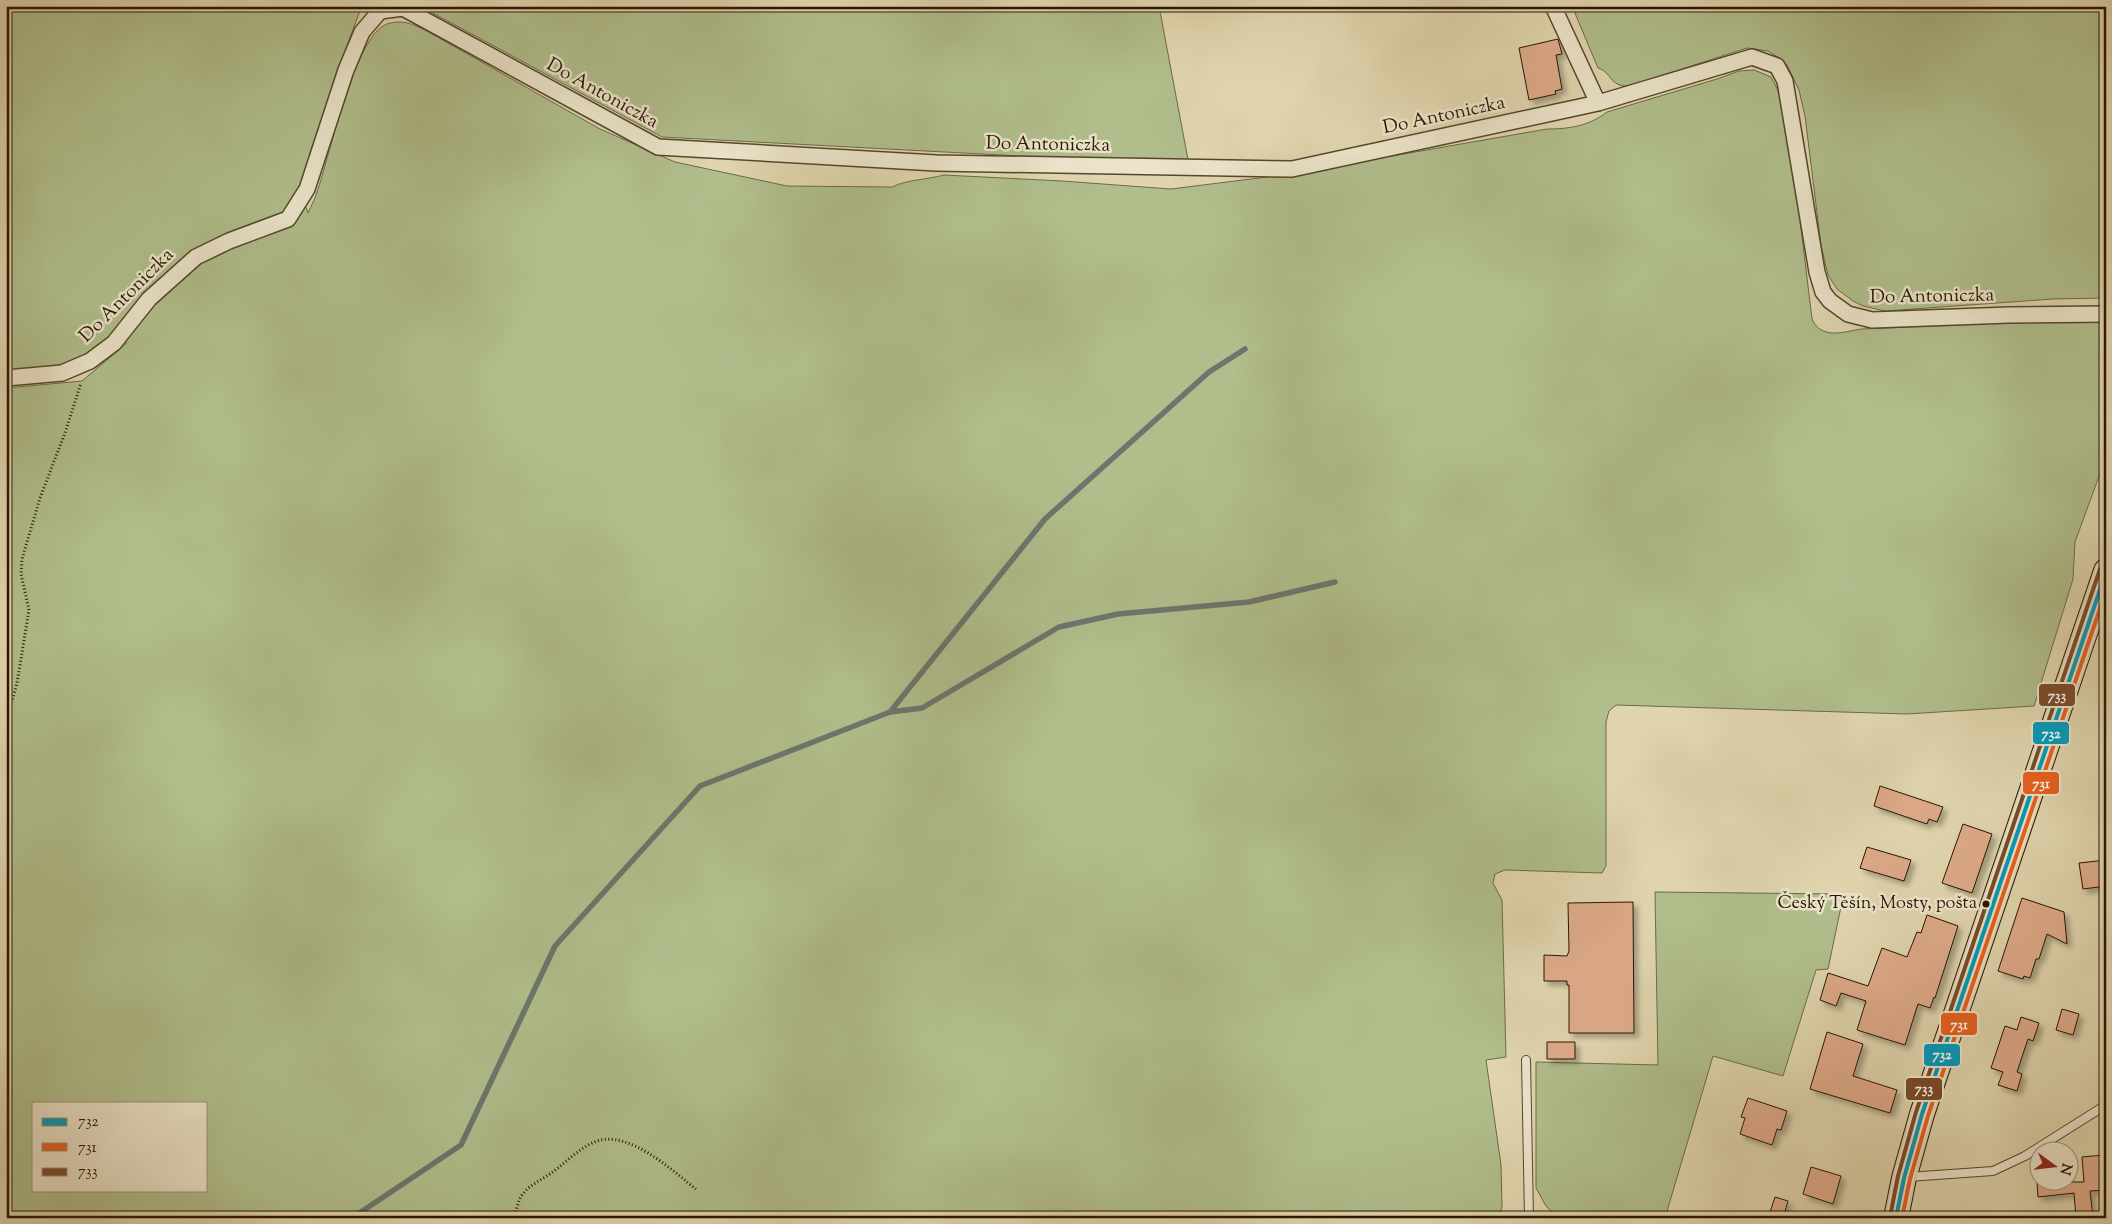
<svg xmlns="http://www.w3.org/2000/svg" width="2112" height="1224" font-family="'Sorts Mill Goudy',serif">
	<defs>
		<filter id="shadow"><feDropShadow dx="4.5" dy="4.5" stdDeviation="2.5" flood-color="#0004"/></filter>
	</defs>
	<rect width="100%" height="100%" fill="#e0d5ae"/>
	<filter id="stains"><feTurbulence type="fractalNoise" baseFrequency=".004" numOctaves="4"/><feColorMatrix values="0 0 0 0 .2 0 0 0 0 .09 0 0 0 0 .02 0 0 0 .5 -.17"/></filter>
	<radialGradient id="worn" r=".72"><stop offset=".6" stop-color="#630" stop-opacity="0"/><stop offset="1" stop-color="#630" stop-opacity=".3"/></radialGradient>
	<path fill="#b0be8c" stroke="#6c6a48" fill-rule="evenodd" d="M6 6H358L360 11 335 77 300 189 308 213C311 206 315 199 317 192 329 159 354 36 387 24 405 18 419 27 434 35L600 129 675 162 787 186 892 187C909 179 926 180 944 175L1062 181 1171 189 1283 175 1547 129C1569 129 1589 126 1607 112L1717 79 1739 71 1754 70 1771 77 1783 100 1793 162 1812 319C1821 340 1844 332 1861 329L2026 322H2106V457L2075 542 2073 579 2034 706 1907 714 1616 705 1609 711 1606 722V866L1602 873 1505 870 1495 874 1493 883 1502 900 1506 1057 1486 1060 1501 1165 1502 1208 1497 1218H6V388L82 381 127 343 109 337 83 357 54 368 6 370ZM34 1103H206V1190H34Z
		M420 6H1159L1189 165 662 137Z
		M1572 6H2106V298L2053 299 1885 311 1863 306 1853 301 1837 289 1828 275 1821 245 1805 116 1799 90 1787 65 1778 57 1768 51 1747 48 1629 86C1609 87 1612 72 1598 68Z
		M1655 892 1838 894 1841 897 1842 902 1828 969 1816 970 1783 1076 1713 1056 1665 1218H1558L1546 1206 1536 1188V1062L1658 1065Z"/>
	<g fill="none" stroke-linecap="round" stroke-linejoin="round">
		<path stroke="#6c766e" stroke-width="5.5" d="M890 712 1045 519 1209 372 1245 349
			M352 1218 461 1145 555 946 700 786 890 712 922 708 1059 627 1118 614 1249 602 1335 582"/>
	</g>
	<path fill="#ddaa89" stroke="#281603" filter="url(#shadow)" d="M1558 39 1562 54 1556 55 1562 89 1555 91 1556 94 1529 100 1519 48Z
		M1880 786 1943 807 1937 822 1929 819 1927 824 1874 806Z
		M1963 824 1992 834 1972 893 1942 883Z
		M1867 847 1911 860 1904 881 1860 868Z
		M2106 860V886L2083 889 2079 863Z
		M2022 898 2064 912 2067 944 2047 934 2039 959H2036L2030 978 2024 976 2023 979 1998 971Z
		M1633 902 1634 1033H1569V985H1567V981H1544V955L1567 956 1569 951 1568 903Z
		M1927 915 1958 926 1935 998 1934 997 1930 1008 1918 1004 1905 1045 1857 1030 1866 1001 1841 993 1836 1006 1820 1000 1828 973 1868 986 1882 948 1907 957 1917 932 1921 933Z
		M2062 1009 2079 1014 2073 1035 2056 1030Z
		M2021 1017 2039 1023 2033 1041 2028 1039 2017 1072 2022 1074 2017 1091 1998 1085 2003 1072 1991 1068 2005 1026 2017 1030Z
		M1827 1032 1863 1044 1853 1076 1897 1090 1890 1113 1810 1089Z
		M1547 1042H1575V1059H1547Z
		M1748 1098 1787 1111 1781 1130 1777 1129 1772 1145 1740 1134 1745 1118 1741 1117Z
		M2104 1155 2106 1190 2090 1191 2093 1218H2076L2074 1193 2038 1197 2037 1182H2084L2082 1157Z
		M1811 1167 1841 1176 1833 1204 1803 1194Z
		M1775 1197 1788 1201 1783 1218H1768Z"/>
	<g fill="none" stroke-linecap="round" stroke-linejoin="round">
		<defs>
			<path id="service" d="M1526 1060 1529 1218
				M1908 1177 1993 1171 2025 1156 2106 1105"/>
			<path id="minor" d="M1553 6 1598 103
				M6 378 62 373 90 361 114 343 149 299 196 257 229 241 288 219 307 189 346 70 362 32 380 11 403 8 658 147 936 163 1292 169 1598 103 1752 57 1777 66 1785 81 1817 272 1823 292 1830 301 1848 314 1872 320 2009 315 2106 314"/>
			<path id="primary" d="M1896 1218 1904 1178 1922 1114 2106 571"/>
		</defs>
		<use href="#service" stroke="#56462e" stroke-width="10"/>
		<use href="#minor" stroke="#56462e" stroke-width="18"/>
		<use href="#primary" stroke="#281603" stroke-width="26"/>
		<path stroke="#281603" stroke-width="3" stroke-dasharray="1 2.5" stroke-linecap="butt" d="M6 723 17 683 29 610 21 574 22 559 40 498 65 433 81 383
			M512 1218C518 1211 517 1200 523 1194 530 1184 544 1179 554 1171 568 1161 580 1147 597 1141 630 1130 674 1172 697 1190"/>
		<use href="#service" stroke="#ebe4ca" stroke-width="8"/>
		<use href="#minor" stroke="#ebe4ca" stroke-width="15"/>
		<use href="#primary" stroke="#e0d5ae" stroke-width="24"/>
		<defs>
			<path id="bus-1" d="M1896 1218 1904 1178 1922 1114 2106 572"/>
			<path id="bus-2" d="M1902 1218 1910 1179 1928 1116 2106 591"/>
			<path id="bus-3" d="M1890 1217 1898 1176 1916 1112 2100 569"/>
		</defs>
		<use href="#bus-1" stroke="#ebe4ca" stroke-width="8"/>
		<use href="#bus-2" stroke="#ebe4ca" stroke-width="8"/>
		<use href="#bus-3" stroke="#ebe4ca" stroke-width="8"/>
		<use href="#bus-1" stroke="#049aba" stroke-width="4"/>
		<use href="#bus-2" stroke="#e86120" stroke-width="4"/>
		<use href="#bus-3" stroke="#7a4b2a" stroke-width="4"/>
	</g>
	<circle fill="#281603" stroke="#ebe4ca" stroke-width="2" cx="1986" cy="904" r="4.5"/>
	<g text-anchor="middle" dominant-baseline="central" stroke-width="5" stroke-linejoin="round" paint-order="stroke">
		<g font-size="18" fill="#281603" stroke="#ebe4ca" text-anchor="end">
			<text x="1977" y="904">Český Těšín, Mosty, pošta</text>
		</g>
		<g font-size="19" fill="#281603" stroke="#ebe4ca">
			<text transform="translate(602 94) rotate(29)">Do Antoniczka</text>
			<text transform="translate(1444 116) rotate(-12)">Do Antoniczka</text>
			<text transform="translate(1048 145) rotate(1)">Do Antoniczka</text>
			<text transform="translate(127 296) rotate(-45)">Do Antoniczka</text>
			<text transform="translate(1932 297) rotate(-1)">Do Antoniczka</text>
		</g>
	</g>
	<g stroke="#ebe4ca" stroke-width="2">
		<rect x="2038" y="683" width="38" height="24" rx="5" fill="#7a4b2a"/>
		<rect x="2032" y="721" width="38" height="24" rx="5" fill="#049aba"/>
		<rect x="2022" y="771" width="38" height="24" rx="5" fill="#e86120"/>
		<rect x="1940" y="1012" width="38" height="24" rx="5" fill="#e86120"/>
		<rect x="1923" y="1043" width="38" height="24" rx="5" fill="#049aba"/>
		<rect x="1905" y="1077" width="38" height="24" rx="5" fill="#7a4b2a"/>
	</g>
	<g font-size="14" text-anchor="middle" font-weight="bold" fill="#fff">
		<text x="2057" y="700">733</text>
		<text x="2051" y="738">732</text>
		<text x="2041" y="788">731</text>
		<text x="1959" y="1029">731</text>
		<text x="1942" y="1059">732</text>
		<text x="1924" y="1093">733</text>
	</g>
	<rect width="2112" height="1224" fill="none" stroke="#e0d5ae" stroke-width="25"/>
	<rect x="8" y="8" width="2097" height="1209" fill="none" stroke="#281603" stroke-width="2.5"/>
	<rect x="12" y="12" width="2087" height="1199" fill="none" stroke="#281603"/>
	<rect x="32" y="1102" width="175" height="90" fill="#ebe4ca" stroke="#9d927a"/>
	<rect x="42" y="1118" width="25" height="8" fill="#049aba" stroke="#9d927a"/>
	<text x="78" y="1126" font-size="15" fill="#281603">732</text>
	<rect x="42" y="1143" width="25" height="8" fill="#e86120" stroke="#9d927a"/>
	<text x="78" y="1152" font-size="15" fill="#281603">731</text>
	<rect x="42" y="1168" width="25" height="8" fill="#7a4b2a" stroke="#9d927a"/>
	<text x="78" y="1176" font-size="15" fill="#281603">733</text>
	<g transform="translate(2054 1166) rotate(105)"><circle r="24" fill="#ebe4ca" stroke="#9d927a"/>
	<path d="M0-4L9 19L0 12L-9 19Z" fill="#8f2418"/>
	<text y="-8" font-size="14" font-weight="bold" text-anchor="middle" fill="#281603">N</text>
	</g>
	<rect width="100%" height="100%" filter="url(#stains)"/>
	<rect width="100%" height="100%" fill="url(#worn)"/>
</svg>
